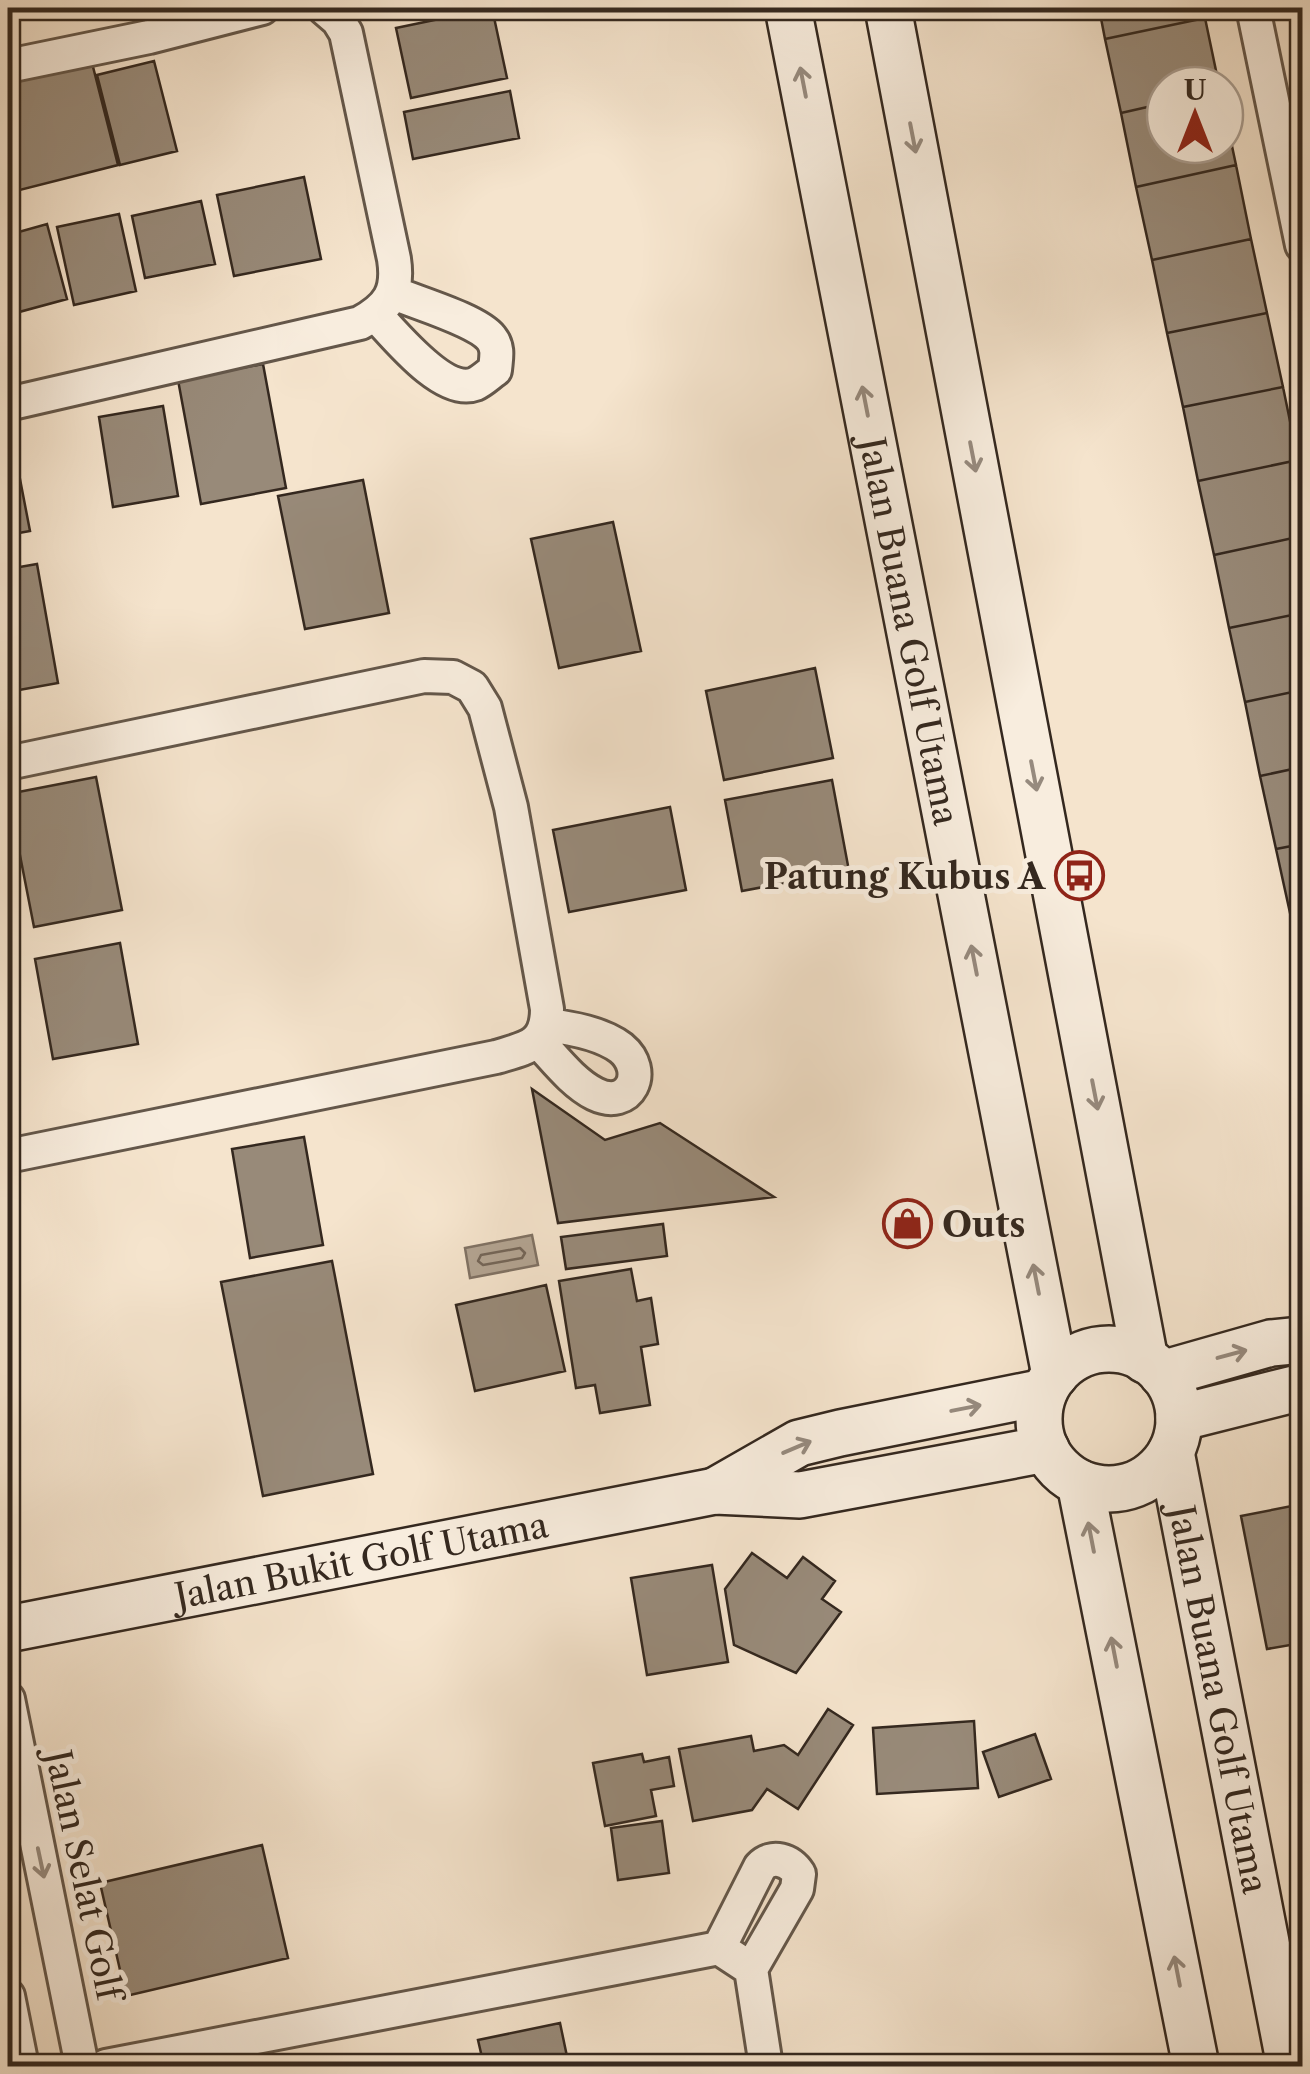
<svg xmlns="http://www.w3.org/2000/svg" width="1310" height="2074" font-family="'Libre Caslon Text',serif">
	<rect width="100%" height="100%" fill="#f5e4cd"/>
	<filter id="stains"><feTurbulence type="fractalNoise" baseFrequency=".002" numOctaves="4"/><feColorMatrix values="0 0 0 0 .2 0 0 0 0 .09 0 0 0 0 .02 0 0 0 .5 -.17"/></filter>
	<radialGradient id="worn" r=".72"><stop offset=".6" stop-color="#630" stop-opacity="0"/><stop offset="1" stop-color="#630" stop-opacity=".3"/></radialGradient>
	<path fill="#b3a492" stroke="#807264" stroke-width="2.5" d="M532 1235 538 1265 470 1278 465 1248Z"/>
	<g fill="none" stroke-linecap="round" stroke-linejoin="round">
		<path stroke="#746658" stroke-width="2.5" d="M520 1248 525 1253 522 1258 483 1265 478 1261 481 1255Z"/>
	</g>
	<path fill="#988a79" stroke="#34281f" stroke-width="2.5" d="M492 8 507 78 411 98 396 28Z
		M1099 8H1202L1205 18 1105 39Z
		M1205 18 1219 85H1165V103L1121 113 1105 39Z
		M90 55 118 165 8 193V75Z
		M154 61 177 151 120 165 97 75Z
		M510 91 519 138 413 159 404 112Z
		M1165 103V145H1225V113L1236 165 1136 187 1121 113Z
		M1236 165 1251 239 1152 260 1136 187Z
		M304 177 321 259 234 276 217 195Z
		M201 201 215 264 145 278 132 216Z
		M119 214 136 291 74 305 57 227Z
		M47 224 67 299 8 315V235Z
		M1251 239 1267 313 1167 333 1152 260Z
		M1267 313 1283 387 1183 407 1167 333Z
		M263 364 286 488 201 504 178 380Z
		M1283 387 1298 460 1198 481 1183 407Z
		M163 406 178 496 113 507 99 417Z
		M8 422H9L30 531 8 535Z
		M1298 460 1302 482V536L1214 555 1198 481Z
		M363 480 389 613 305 629 278 496Z
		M613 522 641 651 559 668 531 539Z
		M1302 536V613L1229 628 1214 555Z
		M37 564 58 683 8 692V569Z
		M1302 613V690L1245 702 1229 628Z
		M815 668 833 758 724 780 706 691Z
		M1302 690V767L1260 776 1245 702Z
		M1302 767V844L1276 849 1260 776Z
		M96 777 122 910 34 927 8 794Z
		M832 780 849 871 742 891 725 800Z
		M670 807 686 890 569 912 553 830Z
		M8 838 19 913 8 915Z
		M1302 844V920L1292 922 1276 849Z
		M1302 920V975L1292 922Z
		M120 943 138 1044 53 1059 35 959Z
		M532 1089 605 1140 660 1123 774 1197 558 1223Z
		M304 1137 323 1245 250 1258 232 1149Z
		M663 1224 667 1256 566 1269 561 1237Z
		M332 1261 373 1474 263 1496 221 1282Z
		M631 1269 637 1301 651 1298 658 1344 641 1347 650 1405 600 1413 595 1385 576 1388 559 1281Z
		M546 1285 565 1371 475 1391 456 1305Z
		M1302 1504V1643L1267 1649 1241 1516Z
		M752 1553 787 1578 803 1557 835 1581 822 1599 841 1612 796 1673 734 1645 725 1589Z
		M712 1565 728 1662 647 1675 631 1578Z
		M828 1709 853 1725 798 1809 767 1789 752 1810 693 1821 679 1749 751 1736 754 1751 784 1745 798 1755Z
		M974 1721 978 1788 877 1794 873 1728Z
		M1035 1734 1051 1779 999 1797 983 1752Z
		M642 1754 644 1762 669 1757 674 1786 651 1790 656 1816 605 1826 593 1763Z
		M662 1821 669 1873 618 1880 611 1828Z
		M262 1845 288 1958 126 1996 100 1883Z
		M560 2023 569 2066H484L478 2040Z"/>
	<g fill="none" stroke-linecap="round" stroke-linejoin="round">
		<defs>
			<path id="street" d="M1253 8 1302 245
				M8 66 149 37 262 8
				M375 314C395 335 443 396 475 384 482 381 489 374 495 370 496 358 499 348 491 338 477 320 417 303 394 293
				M8 404 360 323C389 307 399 292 394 259L346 33 338 20 324 8
				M8 763 424 676 453 677 472 687 485 708 511 807 547 1009C547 1046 526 1048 496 1057L8 1156
				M538 1041C555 1059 573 1083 595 1094 630 1111 649 1071 621 1048 601 1033 571 1028 547 1025
				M8 1699 82 2066
				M719 1948 760 1867C772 1854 790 1860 799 1874L797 1889 751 1969 766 2066
				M8 1996 22 2066
				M106 2066 719 1948 751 1969"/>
			<g id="secondary">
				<path id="s1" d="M788 8 1055 1375"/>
				<path d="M888 8 1145 1360"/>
				<circle cx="1109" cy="1419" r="70"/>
				<path d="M1162 1374 1271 1343 1302 1340"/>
				<path d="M1179 1418 1302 1387"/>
				<path id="s2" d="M1171 1452 1290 2066"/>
				<path d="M1080 1483 1196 2066"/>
				<path d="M715 1491 799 1443 840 1433 1044 1392"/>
				<path id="s3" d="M8 1629 715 1491 800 1495 1046 1449"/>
			</g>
		</defs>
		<use href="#street" stroke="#64574a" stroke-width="38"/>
		<use href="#secondary" stroke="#34281f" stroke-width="50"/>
		<use href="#street" stroke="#f8edde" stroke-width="32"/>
		<use href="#secondary" stroke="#f8edde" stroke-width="45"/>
	</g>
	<defs><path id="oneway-shaft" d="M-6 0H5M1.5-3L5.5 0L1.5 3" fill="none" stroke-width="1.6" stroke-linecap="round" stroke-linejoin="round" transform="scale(2.5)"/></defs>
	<g stroke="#968a7e">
		<use href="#oneway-shaft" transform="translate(803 82) rotate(-101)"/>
		<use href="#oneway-shaft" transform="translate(913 138) rotate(79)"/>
		<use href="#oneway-shaft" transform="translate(865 401) rotate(-101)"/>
		<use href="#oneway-shaft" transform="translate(973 457) rotate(79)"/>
		<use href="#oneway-shaft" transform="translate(1034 776) rotate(79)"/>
		<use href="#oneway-shaft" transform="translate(974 960) rotate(-101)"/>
		<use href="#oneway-shaft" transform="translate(1095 1095) rotate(79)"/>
		<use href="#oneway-shaft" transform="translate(1036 1279) rotate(-101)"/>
		<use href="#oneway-shaft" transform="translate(1232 1354) rotate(-15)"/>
		<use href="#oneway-shaft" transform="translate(966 1408) rotate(-11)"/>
		<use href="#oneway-shaft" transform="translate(797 1447) rotate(-23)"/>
		<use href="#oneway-shaft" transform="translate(1091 1537) rotate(-101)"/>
		<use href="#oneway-shaft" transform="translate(1114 1652) rotate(-101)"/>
		<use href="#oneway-shaft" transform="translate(41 1863) rotate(78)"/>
		<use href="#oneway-shaft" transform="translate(1177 1971) rotate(-101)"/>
	</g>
	<defs>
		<symbol id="bus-ring" viewBox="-11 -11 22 22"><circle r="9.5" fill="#f8edde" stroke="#8f2418" stroke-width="1.5"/><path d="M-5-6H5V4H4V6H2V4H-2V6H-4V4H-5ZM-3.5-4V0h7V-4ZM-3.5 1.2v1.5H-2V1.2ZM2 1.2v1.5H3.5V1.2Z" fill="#8f2418"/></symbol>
		<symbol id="shop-ring" viewBox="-11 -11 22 22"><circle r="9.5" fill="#f8edde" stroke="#8f2418" stroke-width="1.5"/><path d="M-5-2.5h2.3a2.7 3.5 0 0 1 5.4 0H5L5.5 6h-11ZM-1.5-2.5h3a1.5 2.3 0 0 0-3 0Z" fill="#8f2418"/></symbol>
	</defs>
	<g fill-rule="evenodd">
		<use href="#bus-ring" x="1052" y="848" width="55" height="55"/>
		<use href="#shop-ring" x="880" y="1196" width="55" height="55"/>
	</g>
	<g text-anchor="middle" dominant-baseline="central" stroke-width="10" stroke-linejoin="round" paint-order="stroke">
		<g font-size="35" fill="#34281f" stroke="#f8edde">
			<text stroke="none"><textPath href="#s1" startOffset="635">Jalan Buana Golf Utama</textPath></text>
			<text stroke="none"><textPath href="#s3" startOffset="360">Jalan Bukit Golf Utama</textPath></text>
			<text stroke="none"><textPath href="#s2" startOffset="252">Jalan Buana Golf Utama</textPath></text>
			<text transform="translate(84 1875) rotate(78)">Jalan Selat Golf</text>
		</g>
		<g font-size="35" font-weight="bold" fill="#34281f" stroke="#f8edde" text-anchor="end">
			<text x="1045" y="876">Patung Kubus A</text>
			<text x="942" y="1224" text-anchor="start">Outs</text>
		</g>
	</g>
	<rect width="1310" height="2074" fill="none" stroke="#f5e4cd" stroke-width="40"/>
	<rect x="10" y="10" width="1290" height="2054" fill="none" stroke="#34281f" stroke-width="5"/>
	<rect x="20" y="20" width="1270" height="2034" fill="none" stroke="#34281f" stroke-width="2.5"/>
	<g transform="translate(1195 115)"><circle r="48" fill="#f8edde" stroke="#aa9e92" stroke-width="2.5"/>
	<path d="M0-8L18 38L0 25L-18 38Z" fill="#8f2418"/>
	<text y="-15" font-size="28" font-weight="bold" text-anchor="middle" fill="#34281f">U</text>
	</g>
	<rect width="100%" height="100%" filter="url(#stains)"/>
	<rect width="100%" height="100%" fill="url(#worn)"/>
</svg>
